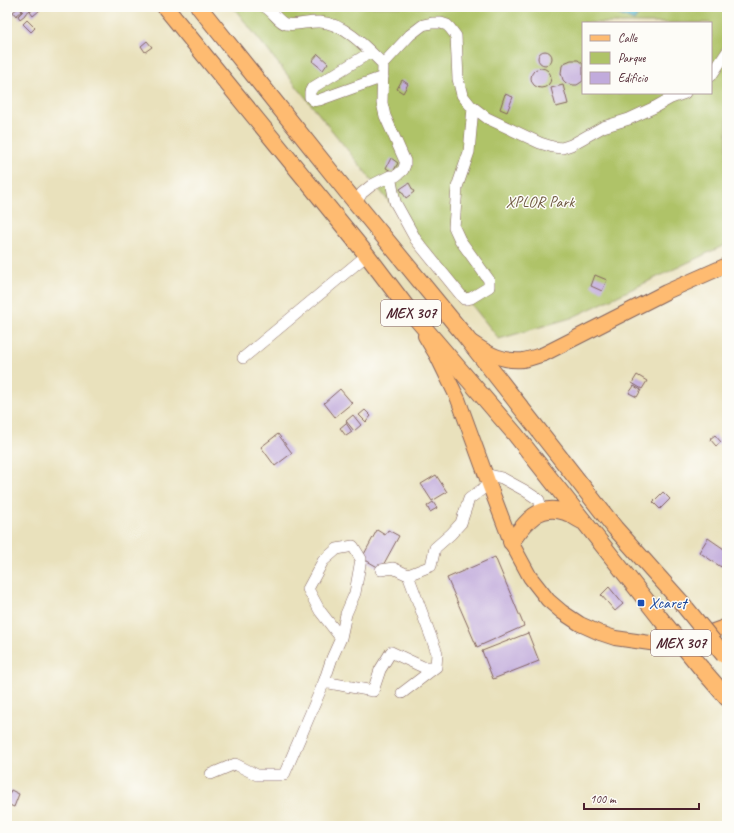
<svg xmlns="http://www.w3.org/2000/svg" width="734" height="833" font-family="Caveat,sans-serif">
	<rect width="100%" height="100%" fill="#fdfcf7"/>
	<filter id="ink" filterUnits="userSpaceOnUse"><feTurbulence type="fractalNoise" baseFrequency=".025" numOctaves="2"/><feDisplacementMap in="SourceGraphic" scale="8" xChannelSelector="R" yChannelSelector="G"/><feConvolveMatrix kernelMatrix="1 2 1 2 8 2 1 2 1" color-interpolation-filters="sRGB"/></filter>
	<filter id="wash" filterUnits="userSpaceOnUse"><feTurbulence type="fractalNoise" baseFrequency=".012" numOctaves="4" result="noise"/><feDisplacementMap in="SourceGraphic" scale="16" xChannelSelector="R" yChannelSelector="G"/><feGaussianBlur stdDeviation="0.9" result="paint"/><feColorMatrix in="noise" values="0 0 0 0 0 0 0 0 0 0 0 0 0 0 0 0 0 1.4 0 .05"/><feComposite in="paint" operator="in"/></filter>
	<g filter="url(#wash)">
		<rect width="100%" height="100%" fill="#e9e1bc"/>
		<path fill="#afc368" stroke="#7c714a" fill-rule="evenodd" d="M233 7H727V244L571 318 499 339ZM583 23H711V93H583Z"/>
		<path fill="#45b0c4" stroke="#486878" d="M600 7H644L634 21Z"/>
		<g id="blocks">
			<path fill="#c1abdc" d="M19 7 22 11 16 16 13 12Z
				M20 7H34L25 14V15L20 19 18 16 23 11Z
				M36 7H38L40 10 33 16 30 12Z
				M27 20 35 28 31 32 23 24Z
				M147 41 152 47 145 52 141 46Z
				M538 58a7 7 0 1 1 14 0a7 7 0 1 1-14 0Z
				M318 54 328 63 323 70 312 61Z
				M571 60H578L583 64V81L577 85H573L566 83 563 80 561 73 562 66 564 63Z
				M531 78a10 10 0 1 1 20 0a10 10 0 1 1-20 0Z
				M402 80 408 84 403 93 397 89Z
				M563 85 568 104 556 107 551 88Z
				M505 94 513 97 507 112 500 109Z
				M391 158 398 163 393 172 386 168Z
				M409 183 414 192 406 198 400 189Z
				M595 275 607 280 602 291 591 286Z
				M637 375 647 381 642 389 632 383Z
				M634 386 641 390 637 397 629 393Z
				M340 389 352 403 335 417 324 403Z
				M365 410 371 416 366 422 359 415Z
				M353 415 361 425 354 431 346 421Z
				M346 423 352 432 346 436 340 428Z
				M278 434 292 453 275 466 261 447Z
				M715 435 721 442 716 446 710 439Z
				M436 475 447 492 432 501 421 484Z
				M663 492 670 499 660 509 653 502Z
				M433 502 437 508 430 512 427 506Z
				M377 530 385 535 388 530 399 536 381 569 362 558Z
				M708 538 727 551V557L721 567 699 552Z
				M495 557 524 626 477 647 447 578Z
				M609 587 623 604 615 611 601 595Z
				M528 633 539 661 493 679 482 651Z
				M11 790 19 794 14 807 7 804V798Z"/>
		</g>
	</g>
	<g filter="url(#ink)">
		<use href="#blocks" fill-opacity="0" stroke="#82635e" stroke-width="1"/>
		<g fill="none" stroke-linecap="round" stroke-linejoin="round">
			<defs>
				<path id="minor" d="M265 7C273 11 278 22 286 24 297 26 309 21 320 22 344 23 367 48 383 64
					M371 52 312 88 310 92V97C313 101 315 101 319 100L383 77
					M711 76 727 52
					M390 176 395 202 416 240 464 299H466L471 298 489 287V280L460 240 454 227 457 187 469 152 473 108
					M356 203 362 193 372 185 390 176H396L403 170 405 165V161L385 116 382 103 383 64 410 35 423 25 432 23H441L447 25 450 28 456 36 458 79 462 95 470 105 487 118 540 143 553 147 562 148 571 145 603 127 629 119 655 107 671 98 685 93
					M243 358 367 255
					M485 474 502 478 524 490 539 500 542 512
					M408 575 431 566 435 548 451 534 461 523 469 499 489 484
					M324 682 373 691 380 670 391 652 423 667H436L437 653 408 575 393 568 381 570
					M402 693 436 667
					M211 774 235 764 257 775H284L324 682 332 658 341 638 346 614 355 593 361 559 353 546 337 549 323 561 308 589 320 611 341 638"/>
				<path id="major" d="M425 336 437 356 458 399 489 484 511 542 530 577 548 600 562 612 580 624 600 633 615 638 657 644 691 639 727 626
					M473 343C489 354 503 362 523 360 530 359 537 356 544 354L666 292 727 265"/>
				<path id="highway" d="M165 7 367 255 408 309 515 434 660 618
					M199 7 347 192 465 336 615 528 681 602
					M511 542C525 523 538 503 565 512 571 514 576 518 582 521
					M701 668 727 698"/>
			</defs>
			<use href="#minor" stroke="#82635e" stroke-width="12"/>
			<use href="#major" stroke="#82635e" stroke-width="16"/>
			<use href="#highway" stroke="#82635e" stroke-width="18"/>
			<use href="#minor" stroke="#fff" stroke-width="11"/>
			<use href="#major" stroke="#febb71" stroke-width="14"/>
			<use href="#highway" stroke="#febb71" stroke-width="16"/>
			<defs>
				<path id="highway-bridge" d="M681 602 724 655
					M660 618 701 668"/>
			</defs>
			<use href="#highway-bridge" stroke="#82635e" stroke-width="18" stroke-linecap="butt"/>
			<use href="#highway-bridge" stroke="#febb71" stroke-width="16"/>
		</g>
	</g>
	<rect fill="#1a4fb4" stroke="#fdfcf7" stroke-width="1.5" x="637" y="599" width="8" height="8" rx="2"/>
	<g text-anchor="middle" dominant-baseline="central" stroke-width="3" stroke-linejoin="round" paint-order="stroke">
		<g fill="#fdfcf7" stroke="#806168" stroke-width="1">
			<rect x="381" y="300" width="60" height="26" rx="3"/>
			<rect x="651" y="630" width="60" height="26" rx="3"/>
		</g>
		<g font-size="15" font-weight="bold" fill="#4a1f2b">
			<text x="411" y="313">MEX 307</text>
			<text x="681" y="643">MEX 307</text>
		</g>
		<g font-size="16" fill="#6d5840" stroke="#fdfcf7">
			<text x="540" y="202">XPLOR Park</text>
		</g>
		<g font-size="16" fill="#164399" stroke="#fdfcf7" text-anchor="start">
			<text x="649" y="603">Xcaret</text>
		</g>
	</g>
	<rect width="734" height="833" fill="none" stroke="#fdfcf7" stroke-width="24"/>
	<rect x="582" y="22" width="130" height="72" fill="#fdfcf7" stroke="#b5a4a5"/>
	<rect x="590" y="35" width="20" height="6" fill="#febb71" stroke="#b5a4a5"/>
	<text x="618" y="42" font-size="12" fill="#4a1f2b">Calle</text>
	<rect x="590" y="52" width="20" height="12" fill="#afc368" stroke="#b5a4a5"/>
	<text x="618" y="62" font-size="12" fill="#4a1f2b">Parque</text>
	<rect x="590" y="72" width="20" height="12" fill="#c1abdc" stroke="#b5a4a5"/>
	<text x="618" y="82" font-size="12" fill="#4a1f2b">Edificio</text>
	<path d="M584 803v6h115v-6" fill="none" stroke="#4a1f2b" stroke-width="2"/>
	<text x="590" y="803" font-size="12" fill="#4a1f2b" stroke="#fdfcf7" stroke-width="3" paint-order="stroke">100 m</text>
</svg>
